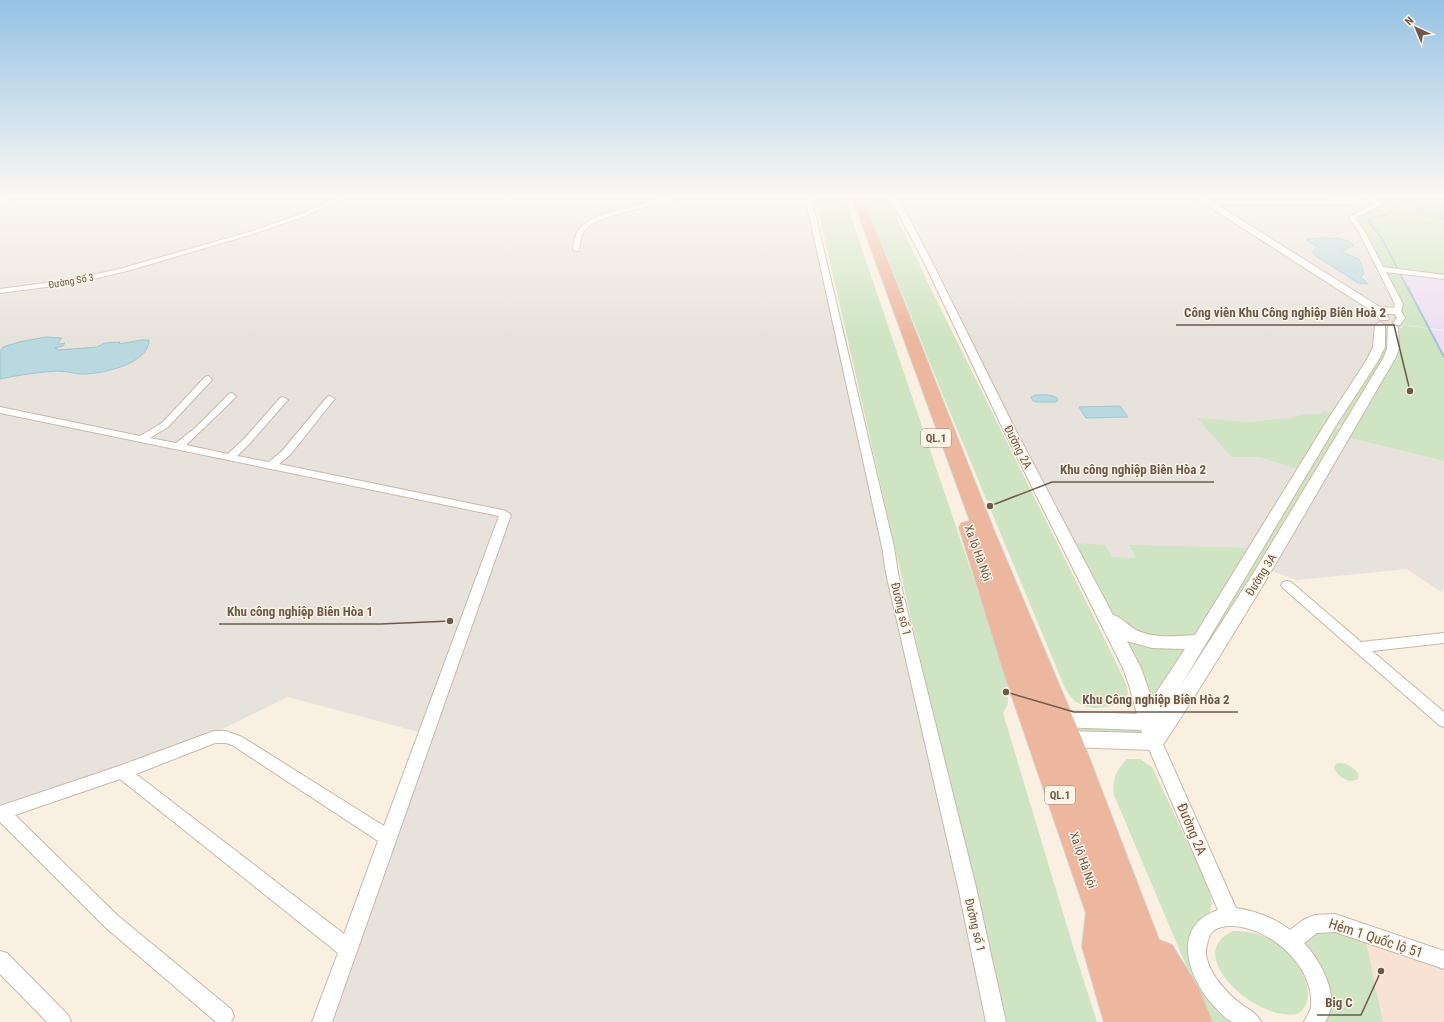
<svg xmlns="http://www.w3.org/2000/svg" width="1444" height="1022" font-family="'Roboto Condensed',sans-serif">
	<rect width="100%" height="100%" fill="#f9f0e1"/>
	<path fill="#f8e2d6" d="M1327 927 1444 966V1022H1324Z"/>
	<path fill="#e8e2dc" d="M0 196H803L816 239 990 1022H328L430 735 288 697 214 733 0 809Z
		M895 196H1380L1392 257 1430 329 1404 325 1395 359 1350 438 1444 461V587L1441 592 1407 569 1297 580 1272 571 1227 643 1198 629 1192 638 1110 616Z"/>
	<path fill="#eddef4" d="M1400 272 1444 278V330L1429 328Z
		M1430 329 1444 331V357L1433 336Z"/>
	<path fill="#cee4c2" d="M815 196H844L1006 674 1008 704 1003 713 1075 953 1097 1022H1003Z
		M863 196H887L928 283 1110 650 1127 686 1128 694C1116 709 1092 713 1075 701 1071 698 1068 693 1065 688L942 393Z
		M1374 196H1395L1417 207 1429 216 1444 220V276L1399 271 1429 328 1403 324 1393 319 1402 309V304L1354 217 1380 206Z
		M1212 210H1215L1375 311 1378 316H1374L1371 312Z
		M1403 325 1430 329 1444 357V461L1350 438 1395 359 1398 349V328H1402Z
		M1384 327 1389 328 1388 347 1385 356 1343 426 1337 424Z
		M1324 411 1332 412 1297 469 1260 457H1232L1197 418 1249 422 1292 418 1306 414H1320Z
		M1336 427 1342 429 1258 567 1213 637 1211 636Z
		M1073 543 1105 545 1112 557 1136 558 1129 545 1248 548 1192 638 1151 639 1117 623Z
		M1124 636 1188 645 1151 701Z
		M1069 725 1145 728 1148 736 1073 733Z
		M1127 759H1140L1152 767 1207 883 1212 903 1209 914 1196 924 1190 939 1239 1022H1210L1114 795C1112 780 1116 770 1127 759Z
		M1339 763C1347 763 1354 767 1358 774V779C1349 784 1338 777 1334 768L1336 764Z
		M1327 927 1365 938 1383 1022H1324L1299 946 1317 930Z
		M1233 931C1247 931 1259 933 1271 940 1291 952 1309 973 1308 996 1307 1004 1304 1010 1297 1014 1256 1022 1181 954 1233 931Z"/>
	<path fill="#b9d8df" stroke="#a0c6d0" d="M1395 196H1444V220C1434 218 1421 215 1417 207Z
		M1320 238C1330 238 1348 237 1354 246L1342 250 1344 253 1359 259 1364 273 1361 277 1368 284 1358 283 1316 256 1312 252 1318 247 1306 240 1307 239Z
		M46 337 62 338 58 343 60 344 65 343 63 346 55 348 59 350 97 347 105 343 120 342 119 344 141 340H149C149 364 102 374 83 374 74 374 66 371 58 371 39 372 19 375 0 379V351L3 347 19 342Z
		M1035 395C1042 395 1052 394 1057 398L1058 400 1056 402H1037L1033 401 1031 397Z
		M1120 406 1128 417 1086 418 1079 407Z"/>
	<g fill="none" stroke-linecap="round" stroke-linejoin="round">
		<path stroke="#a0c6d0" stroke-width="1.5" d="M1380 196 1394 207 1390 213 1372 218 1369 222 1383 240 1408 289"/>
		<path stroke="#a0c6d0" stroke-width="2" d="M1408 288 1444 357"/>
		<defs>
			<path id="street" d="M341 196H349L305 216 253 234 127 271 76 283 0 293V289L76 279 123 268 249 232 301 214Z
				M671 196H681C661 208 597 212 584 231 580 237 581 245 578 251L573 250C574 242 575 233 581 227 595 212 650 202 671 196Z
				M805 196H811L894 547 898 573 976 887 1006 1022H986L958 887 886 573 882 547Z
				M1352 196H1358L1362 200 1351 204 1207 205 1204 203 1207 201 1355 199Z
				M1369 196H1375L1380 201 1381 205 1355 218 1365 232 1383 267 1444 275V279L1386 272 1403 304 1401 311 1405 318 1400 325H1397L1393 323 1397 318 1393 311 1395 304 1359 232 1349 217 1375 204Z
				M208 376 212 379 211 381 168 427 150 438 176 443 195 428 229 394 232 393 236 396 235 398 186 445 228 454 245 438 280 398 283 397 288 400 286 402 251 442 237 456 269 462 282 451 327 397 330 396 335 399 333 401 290 455 279 464 502 510 506 511 511 515 332 1022H312L338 953 120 779 15 815 117 915 231 1009 234 1016 231 1022H216L105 927 0 822V806L119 766 214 731H226L242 737 384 826 499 516 0 413V407L140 436 162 423 205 377ZM215 743H226L232 745 378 841 344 934 136 774Z
				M1287 581 1291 582 1361 642 1444 633V643L1372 651 1444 712V727L1439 725 1283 588 1281 585 1283 582Z
				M1154 736 1159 738 1162 742 1236 908C1255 911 1275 918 1290 930L1303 920 1315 915 1335 914 1444 951V969L1335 932 1317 933 1304 943C1318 958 1334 985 1331 1007 1330 1012 1328 1017 1325 1022H1304C1306 1017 1311 1011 1311 1006 1315 965 1266 924 1228 926 1218 927 1210 930 1208 941 1206 947 1205 953 1207 959 1211 976 1228 994 1241 1004 1249 1010 1257 1013 1261 1022 1253 1022 1241 1022 1233 1022 1226 1020 1219 1011 1214 1006 1188 978 1170 926 1218 910L1146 742 1149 738Z
				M0 951 7 953 68 1015 71 1022H47L0 974Z"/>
			<path id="secondary" d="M3 196H11L3 205H0V199Z
				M889 196H897L931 260 1014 427 1113 615C1122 617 1128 626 1136 630 1154 639 1176 636 1195 635L1325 424 1366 361 1373 347 1375 325 1380 322 1385 325V347L1378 361 1337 424 1180 687 1256 569 1384 357 1387 348 1388 327 1393 324 1398 327 1399 348 1396 357C1319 489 1245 621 1161 748L1154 750 1068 747 1061 745 1058 739 1061 733 1068 731 1142 733 1141 730 1059 727 1052 725 1049 719 1052 713 1059 711 1137 714 1129 685 1123 668 1002 427 923 260ZM1127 641 1152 648 1185 649 1152 699 1141 668Z
				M1193 196H1203L1380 307 1397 308 1402 311 1397 314H1386L1389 318 1388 320H1380L1375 313Z"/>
			<path id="highway" d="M852 196H862L995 533 1082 739 1159 940 1172 945 1199 989 1212 1022H1104L1082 946 1086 913 1006 679 959 527 962 523 970 521Z"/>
		</defs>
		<use href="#street" stroke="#c7b8aa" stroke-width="2"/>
		<use href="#secondary" stroke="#cbb9a8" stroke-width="2"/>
		<use href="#highway" stroke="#d6d1cd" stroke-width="2"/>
		<use href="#street" fill="#fff" fill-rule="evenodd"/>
		<use href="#secondary" fill="#fff" fill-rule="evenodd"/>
		<use href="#highway" fill="#ecb69f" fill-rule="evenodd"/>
	</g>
	<linearGradient id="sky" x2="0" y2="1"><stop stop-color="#95c2e4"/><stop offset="0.58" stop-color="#fcf8f2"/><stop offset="1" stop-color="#fcf8f2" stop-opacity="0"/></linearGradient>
	<rect width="1444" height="339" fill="url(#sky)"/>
	<g text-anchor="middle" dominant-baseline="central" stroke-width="3" stroke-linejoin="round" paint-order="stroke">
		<g font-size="10" fill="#6d594b" stroke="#fcf5e7">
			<text transform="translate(71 281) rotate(-10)">Đường Số 3</text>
		</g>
		<g fill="#fcf5e7" stroke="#98887a" stroke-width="1">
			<rect x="921" y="429" width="30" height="18" rx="3"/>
			<rect x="1045" y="786" width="30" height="18" rx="3"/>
		</g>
		<g font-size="11" font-weight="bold" fill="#6d594b">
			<text x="936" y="438">QL.1</text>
			<text x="1060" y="795">QL.1</text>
		</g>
		<g font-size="12" fill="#6d594b" stroke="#fcf5e7">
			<text transform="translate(1018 447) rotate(63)">Đường 2A</text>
			<text transform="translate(978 553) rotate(70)">Xa lộ Hà Nội</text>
			<text transform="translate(1261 575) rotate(-58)">Đường 3A</text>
			<text transform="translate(901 609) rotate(77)">Đường số 1</text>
			<text transform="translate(1083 860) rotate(71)">Xa lộ Hà Nội</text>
			<text transform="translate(975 925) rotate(77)">Đường số 1</text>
		</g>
		<g font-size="14" fill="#6d594b" stroke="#fcf5e7">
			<text transform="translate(1192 829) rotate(67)">Đường 2A</text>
			<text transform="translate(1376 938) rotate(18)">Hẻm 1 Quốc lộ 51</text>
		</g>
	</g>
	<path fill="none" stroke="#6d594b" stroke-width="1.5" d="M1410 391L1394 325H1176M990 506L1052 482H1214M450 621L381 624H219M1006 692L1074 712H1238M1381 971L1361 1015H1317"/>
	<g fill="#6d594b" stroke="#fcf5e7" stroke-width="1.5">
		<circle cx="1410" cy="391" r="4"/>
		<circle cx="990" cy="506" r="4"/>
		<circle cx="450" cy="621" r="4"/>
		<circle cx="1006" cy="692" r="4"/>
		<circle cx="1381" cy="971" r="4"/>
	</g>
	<g font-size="13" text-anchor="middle" font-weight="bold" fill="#6d594b" stroke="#fcf5e7" stroke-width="3" stroke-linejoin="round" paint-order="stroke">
		<text x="1285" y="317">Công viên Khu Công nghiệp Biên Hoà 2</text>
		<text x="1133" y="474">Khu công nghiệp Biên Hòa 2</text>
		<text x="300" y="616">Khu công nghiệp Biên Hòa 1</text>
		<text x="1156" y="704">Khu Công nghiệp Biên Hòa 2</text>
		<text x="1339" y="1007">Big C</text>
	</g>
	<g transform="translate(1416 28) rotate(316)" stroke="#fcf5e7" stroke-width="3" paint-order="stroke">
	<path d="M0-3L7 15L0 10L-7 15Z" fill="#6d594b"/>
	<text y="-6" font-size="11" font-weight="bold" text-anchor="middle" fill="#6d594b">N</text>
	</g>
</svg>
